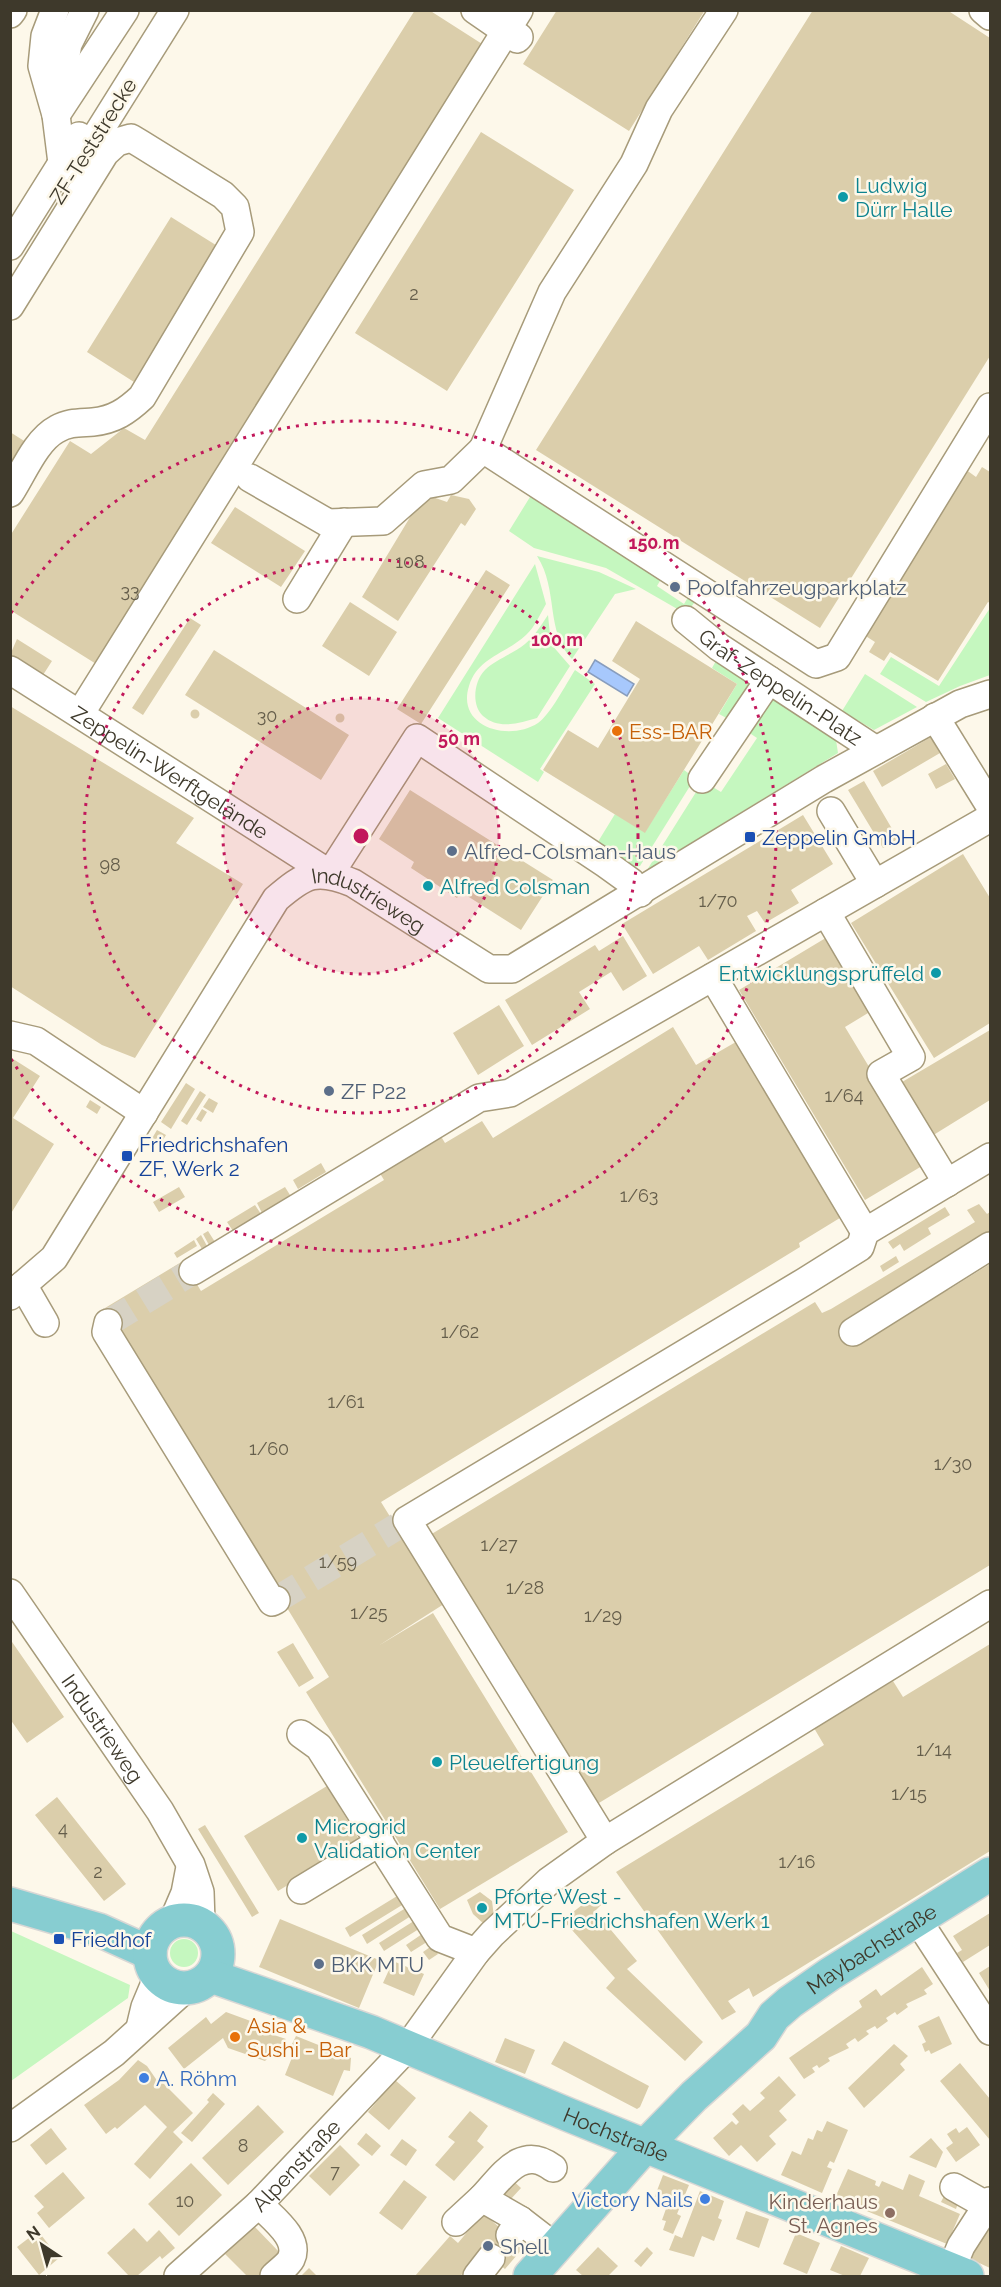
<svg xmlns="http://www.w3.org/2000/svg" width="1001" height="2287" font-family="Raleway,sans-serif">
	<rect width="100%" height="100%" fill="#fdf8ea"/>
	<path fill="#c5f7bf" d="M538 496 664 574 657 586 684 604 690 594 697 599 686 614 606 568 534 548 509 531 530 497Z
		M537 556 599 572 636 589 615 594 572 659C545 632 559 590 537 556Z
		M535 564 546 604C540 614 535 627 526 635 506 654 478 657 469 686 456 727 509 742 538 723 550 715 566 684 575 670L595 684 540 769 544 772 538 782 438 718Z
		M990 608V675L960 686 926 702 880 674 891 657 939 686Z
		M548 615 551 644 570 666 537 718C519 723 499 730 483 716 471 705 474 681 485 670 496 659 513 654 525 644 535 636 541 625 548 615Z
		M717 659 755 684 732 721 719 714 737 684 712 668Z
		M865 674 917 707 874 730 842 711Z
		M769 692 821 726 819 729 836 740 838 753 647 870 703 781 721 792 757 738 745 730Z
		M684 770 695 778 640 866 634 867 596 845 615 814 645 832Z
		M11 1931 130 1985 128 1998 11 2081Z
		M170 1953a14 14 0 1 1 28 0a14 14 0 1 1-28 0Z"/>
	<path fill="#a7c8fc" stroke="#889dbd" stroke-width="1.5" d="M595 660 634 684 627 696 588 672Z"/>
	<path fill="#dbceab" d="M415 10H429L490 49 101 667 10 610V536L70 441 91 454 124 428 145 440Z
		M557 10H705L629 131 523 64Z
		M813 10H947L990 38V356L820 628 536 450Z
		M481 132 574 190 447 391 355 333Z
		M171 217 219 247 134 382 87 352Z
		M10 432 29 444 10 474Z
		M982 467 990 472V603L988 602 938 681 890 652 884 661 869 652 875 642 861 633 965 469 976 477Z
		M424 494 447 502 451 495 469 499 476 509 465 526 461 523 398 621 362 597Z
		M235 507 305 551 281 587 211 543Z
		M486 570 510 585 421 724 397 709Z
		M350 602 397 632 369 676 322 646Z
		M190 618 201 625 143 715 132 708Z
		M636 621 737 684 645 833 543 770 568 730 598 748 640 679 612 661Z
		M17 639 52 661 43 675 10 655Z
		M214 650 349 735 321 780 185 695Z
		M10 706 194 818 176 843 243 884 135 1058 102 1045 10 986Z
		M190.5 714a4.5 4.5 0 1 1 9 0a4.5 4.5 0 1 1-9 0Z
		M335.5 718a4.5 4.5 0 1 1 9 0a4.5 4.5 0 1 1-9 0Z
		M931 737 940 753 882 787 873 771Z
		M946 764 955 779 936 789 928 774Z
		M864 781 898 839 883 848 848 790Z
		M410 790 553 880 521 930 461 892 457 898 411 868 414 862 379 839Z
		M803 815 833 864 791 890 799 903 765 923 757 911 747 916 756 931 708 960 699 946 653 974 622 924Z
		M963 854 990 898V1023L934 1058 851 923Z
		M623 936 647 976 623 991 611 972 579 992 590 1009 532 1045 505 1000 595 945 599 951Z
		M829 936 873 1010 845 1027 927 1163 865 1200 739 990Z
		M499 1005 524 1046 478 1075 453 1033Z
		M673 1027 696 1065 741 1039 848 1213 799 1243 800 1247 381 1502 444 1604 378 1646 433 1613 568 1832 440 1909 306 1692 329 1677 105 1308 183 1261 201 1291 384 1180 376 1167 437 1130 445 1143 482 1121 493 1138Z
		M990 1030V1100L927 1139 897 1085Z
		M10 1057 40 1076 13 1118 54 1144 10 1215Z
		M186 1083 195 1089 171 1129 161 1122Z
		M200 1091 206 1095 187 1125 181 1121Z
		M209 1098 218 1103 213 1113 203 1107Z
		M90 1100 101 1107 97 1114 86 1107Z
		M202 1109 207 1112 201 1122 196 1119Z
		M157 1130 166 1135 160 1145 151 1140Z
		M321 1163 326 1172 298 1189 293 1180Z
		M179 1187 185 1197 159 1212 153 1202Z
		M285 1187 290 1195 262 1213 257 1203Z
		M979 1204 987 1214 990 1212V1242L947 1288 948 1290 990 1264V1565L594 1806 430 1535 815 1302 822 1313 831 1309 975 1222 967 1210Z
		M255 1205 261 1214 233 1231 227 1222Z
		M945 1207 950 1215 928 1228 931 1234 904 1251 900 1244 893 1249 888 1242Z
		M208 1231 215 1242 209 1245 203 1234Z
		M201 1235 207 1246 202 1249 196 1239Z
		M194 1240 197 1246 177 1258 174 1253Z
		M896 1256 899 1262 883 1272 880 1266Z
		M10 1639 64 1717 27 1743 10 1719Z
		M293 1643 314 1678 299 1687 277 1652Z
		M990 1644V1851L753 1997 749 1988 728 2001 736 2012 722 2020 616 1872 824 1745 814 1728 893 1681 903 1697Z
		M327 1786 360 1841 278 1891 244 1836Z
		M57 1797 126 1884 104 1901 35 1815Z
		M205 1825 259 1913 252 1917 198 1829Z
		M480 1892 492 1901 494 1917 484 1924 473 1914 467 1900Z
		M402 1893 407 1902 350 1937 345 1928Z
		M596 1894 603 1903 595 1911 637 1961 627 1969 703 2042 685 2061 606 1988 615 1978 563 1920Z
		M409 1906 414 1914 367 1944 362 1935Z
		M990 1913V1945L963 1962 957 1953 962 1950 953 1936Z
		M280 1919 379 1960 359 2008 259 1967Z
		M417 1919 422 1927 384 1951 379 1943Z
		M425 1932 430 1940 411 1952 406 1945Z
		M433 1945 438 1954 429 1960 423 1952Z
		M393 1961 424 1974 414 1996 383 1983Z
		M990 1966V1991L979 1973Z
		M922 1967 933 1984 924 1990 927 1994 906 2004 908 2007 897 2015 895 2012 886 2018 888 2021 877 2029 875 2026 866 2031 869 2034 858 2042 855 2038 846 2044 849 2048 828 2058 830 2061 819 2068 817 2065 812 2068 815 2072 804 2079 789 2058 862 2007 859 2001 876 1989 881 1996Z
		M226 2012 256 2023 253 2028 286 2039 265 2061 228 2048 223 2038 184 2069 168 2048 206 2017 211 2024Z
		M939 2016 952 2044 931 2054 929 2050 925 2052 922 2044 926 2042 918 2026Z
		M296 2036 351 2058 350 2071 344 2070 333 2096 285 2075 295 2050 290 2048Z
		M505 2038 535 2050 525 2074 495 2062Z
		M564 2041 649 2086 640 2107 637 2109 551 2064Z
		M894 2044 908 2056 900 2064 905 2070 864 2108 848 2088Z
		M138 2060 147 2066 158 2082 160 2080 193 2113 173 2132 183 2142 150 2179 134 2164 167 2127 145 2105 117 2129 115 2127 106 2134 84 2105 119 2080Z
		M960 2063 990 2099V2140L940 2081Z
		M779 2076 796 2095 779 2111 787 2120 769 2136 776 2144 757 2162 741 2145 729 2156 713 2138 732 2121 736 2125 739 2122 732 2114 743 2104 750 2111 765 2098 760 2093Z
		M395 2080 416 2098 389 2130 368 2112Z
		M213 2093 225 2104 192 2142 181 2133 209 2102 207 2100Z
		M258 2105 284 2132 228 2185 202 2158Z
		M470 2111 488 2126 477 2141 484 2147 454 2181 435 2165 455 2142 448 2137Z
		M827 2121 848 2130 834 2163 830 2161 827 2167 832 2169 822 2193 781 2175 792 2151 801 2155 808 2138 813 2140 817 2130 822 2132Z
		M967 2127 980 2145 956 2162 946 2148 953 2143 947 2134 956 2128 959 2133Z
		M51 2128 67 2149 46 2165 30 2145Z
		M366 2133 381 2146 372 2156 357 2144Z
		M931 2138 943 2152 936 2168 909 2157Z
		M402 2139 417 2150 406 2166 390 2155Z
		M340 2145 360 2165 330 2196 309 2176Z
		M191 2163 222 2195 179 2236 148 2204Z
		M848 2169 876 2181 875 2185 879 2187 882 2181 903 2190 909 2174 925 2181 919 2196 960 2214 947 2244 835 2198Z
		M63 2172 85 2198 49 2228 37 2213 44 2207 34 2196Z
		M663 2175 689 2185 677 2214 681 2216 673 2234 663 2230 666 2221 662 2220 667 2206 653 2201Z
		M509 2177 521 2188 510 2200 498 2189Z
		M404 2180 427 2197 402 2230 379 2213Z
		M700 2191 724 2201 718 2218 722 2220 714 2241 702 2236 694 2257 669 2250 675 2235 682 2238Z
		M945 2194 959 2200 956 2209 941 2202Z
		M746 2211 769 2219 759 2248 736 2239Z
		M483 2213 523 2248 505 2269 487 2254 460 2276H415L450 2236 458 2243Z
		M254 2226 282 2255 260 2276H247L225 2254Z
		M978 2226 990 2231V2268L964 2256Z
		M134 2228 147 2242 159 2230 175 2248 162 2259 160 2256 137 2276H129L107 2253Z
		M38 2231 59 2258 39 2275 17 2247Z
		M796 2233 820 2243 807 2274 783 2264Z
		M841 2246 869 2258 860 2276H845L830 2270Z
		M598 2247 618 2266 608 2276H583L576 2270Z
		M647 2247 653 2253 641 2267 634 2261Z
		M309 2268 317 2276H301Z"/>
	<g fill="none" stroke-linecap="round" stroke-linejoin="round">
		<path stroke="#d7d2c4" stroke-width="27" stroke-dasharray="27 14" stroke-linecap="butt" d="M108 1323 193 1271
			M276 1600 398 1526"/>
		<defs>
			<g id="minor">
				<path d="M55 10 45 36 42 66 56 115 62 163"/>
				<path d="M475 10 517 39 519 37"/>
				<path d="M724 10 659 109 634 164 552 292 483 449 816 664 837 657 990 407"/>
				<path d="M983 10 990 16"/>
				<path d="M10 14 13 10"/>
				<path d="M57 102 68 44 85 10"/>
				<path d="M56 115 125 10"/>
				<path d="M78 165 175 10"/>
				<path d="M10 246 79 136"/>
				<path d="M10 306 105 153 117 142 131 138 141 144 223 195 235 207 240 232 142 397C127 411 114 420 93 422 80 423 69 422 57 429 36 440 23 473 10 493"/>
				<path d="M250 478 328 523 383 521 424 485 451 480 483 449"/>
				<path d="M297 599 344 522"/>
				<path id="s1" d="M686 620 719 647 876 750"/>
				<path id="s2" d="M10 670 330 874 417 738 606 864 631 882 640 893"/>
				<path d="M80 714 519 10"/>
				<path d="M935 717 990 806"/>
				<path d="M702 779 769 680"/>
				<path d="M831 811 875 884"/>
				<path d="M826 912 911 1057 881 1074 947 1183"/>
				<path d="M713 977 865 1232"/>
				<path d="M10 1035 36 1041 144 1113"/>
				<path d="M193 1271 479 1098 510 1093 990 818"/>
				<path d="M23 1285 45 1323"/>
				<path id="s3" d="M10 1296 54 1258 276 899C305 874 316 868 353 883L489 969H512L824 779 960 704 990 694"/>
				<path d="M108 1323 106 1332 272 1602 276 1600"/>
				<path d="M853 1332 990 1246"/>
				<path id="s4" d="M10 1593 160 1811 191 1865 200 1892 201 1922"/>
				<path d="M301 1734 319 1747 440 1938 476 1952"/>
				<path d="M605 1841 407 1520 804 1282 860 1247 865 1232 990 1157"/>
				<path d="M301 1890 380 1842"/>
				<path d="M917 1919 990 2031"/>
				<path d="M173 1921 185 1893 190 1867"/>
				<path d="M140 2028 145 2007 158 1976"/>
				<path d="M10 2128 114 2053 186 1988"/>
				<path d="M954 2187 986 2205"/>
				<path d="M482 2198C503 2176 521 2144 553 2168"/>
				<path d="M259 2204C271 2217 301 2238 291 2259 288 2265 279 2271 274 2276"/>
				<path d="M456 2222 482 2198 520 2220"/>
				<path d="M510 2235 520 2220 555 2247"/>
				<path d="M951 2270 961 2246 990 2201"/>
				<path id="s5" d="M178 2276 259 2204 407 2048 476 1952 492 1934 549 1881 605 1841 990 1604"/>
				<path d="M477 2276 491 2258"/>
			</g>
			<g id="major">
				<path d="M10 1904 99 1930 150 1953"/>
				<circle cx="184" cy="1954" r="34"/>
				<path id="s6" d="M211 1976 371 2032 569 2115 967 2276"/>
				<path id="s7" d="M530 2276 646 2145 694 2096 761 2036 774 2016 790 2002 830 1974 990 1874"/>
			</g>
		</defs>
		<use href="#minor" stroke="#a79b7a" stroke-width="30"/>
		<use href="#major" stroke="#d8d7d5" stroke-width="36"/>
		<use href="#minor" stroke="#fff" stroke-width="27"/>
		<use href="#major" stroke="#87cdd1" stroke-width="33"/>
	</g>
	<circle cx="361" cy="836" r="138" fill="#c2185b" fill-opacity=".12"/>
	<g fill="none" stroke="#c2185b" stroke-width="3" stroke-dasharray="3 6">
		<circle cx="361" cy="836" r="138"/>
		<circle cx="361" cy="836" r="277"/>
		<path d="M11 613A415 415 0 1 1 11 1059"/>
	</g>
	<g fill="#0f9aa8" stroke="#fdf8ea" stroke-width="2">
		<circle cx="843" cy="197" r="6"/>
		<circle cx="428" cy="886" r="6"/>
		<circle cx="936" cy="973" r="6"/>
		<circle cx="437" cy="1762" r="6"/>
		<circle cx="302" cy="1838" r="6"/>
		<circle cx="482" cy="1908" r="6"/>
	</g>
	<g fill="#5c6f8a" stroke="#fdf8ea" stroke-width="2">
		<circle cx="675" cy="587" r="6"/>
		<circle cx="452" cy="851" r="6"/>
		<circle cx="329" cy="1091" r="6"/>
		<circle cx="319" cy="1964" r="6"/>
		<circle cx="488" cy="2246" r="6"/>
	</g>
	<g fill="#e8710a" stroke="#fdf8ea" stroke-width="2">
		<circle cx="617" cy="731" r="6"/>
		<circle cx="235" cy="2037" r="6"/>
	</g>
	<g fill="#1a4fb4" stroke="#fdf8ea" stroke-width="2">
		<rect x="744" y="831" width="12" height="12" rx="3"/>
		<rect x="121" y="1150" width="12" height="12" rx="3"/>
		<rect x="53" y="1933" width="12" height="12" rx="3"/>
	</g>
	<g fill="#3f7fe0" stroke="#fdf8ea" stroke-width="2">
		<circle cx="144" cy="2078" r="6"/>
		<circle cx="705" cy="2199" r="6"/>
	</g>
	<circle fill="#8d6e63" stroke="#fdf8ea" stroke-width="2" cx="890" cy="2213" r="6"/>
	<g text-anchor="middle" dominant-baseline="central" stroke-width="5" stroke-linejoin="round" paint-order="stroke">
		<g font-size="18" fill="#655e4b">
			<text x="414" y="293">2</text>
			<text x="410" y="561">108</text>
			<text x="130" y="590">33</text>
			<text x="267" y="715">30</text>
			<text x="110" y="864">98</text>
			<text x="718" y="900">1/70</text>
			<text x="844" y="1095">1/64</text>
			<text x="639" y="1195">1/63</text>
			<text x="460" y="1331">1/62</text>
			<text x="346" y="1401">1/61</text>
			<text x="269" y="1448">1/60</text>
			<text x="953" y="1463">1/30</text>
			<text x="499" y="1544">1/27</text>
			<text x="338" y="1561">1/59</text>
			<text x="525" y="1587">1/28</text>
			<text x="369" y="1612">1/25</text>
			<text x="603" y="1615">1/29</text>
			<text x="934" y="1749">1/14</text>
			<text x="909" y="1793">1/15</text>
			<text x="63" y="1828">4</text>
			<text x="797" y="1861">1/16</text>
			<text x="98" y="1871">2</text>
			<text x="243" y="2145">8</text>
			<text x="335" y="2171">7</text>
			<text x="185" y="2200">10</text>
		</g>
		<g font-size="21" fill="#3e392b" stroke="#fdf8ea">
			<text transform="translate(93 141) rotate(-58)">ZF-Teststrecke</text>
			<text stroke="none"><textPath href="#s1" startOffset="116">Graf-Zeppelin-Platz</textPath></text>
			<text stroke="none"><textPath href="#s2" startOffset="190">Zeppelin-Werftgelände</textPath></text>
			<text stroke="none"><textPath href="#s3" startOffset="586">Industrieweg</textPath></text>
			<text stroke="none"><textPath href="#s4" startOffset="164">Industrieweg</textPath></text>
			<text stroke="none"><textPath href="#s7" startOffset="476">Maybachstraße</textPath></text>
			<text stroke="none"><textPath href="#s6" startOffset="435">Hochstraße</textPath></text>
			<text stroke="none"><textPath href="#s5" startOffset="162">Alpenstraße</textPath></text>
		</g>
		<g font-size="21" fill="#0d838f" stroke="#fdf8ea" text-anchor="start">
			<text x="855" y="185">Ludwig<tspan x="855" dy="24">Dürr Halle</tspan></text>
			<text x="440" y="886">Alfred Colsman</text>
			<text x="924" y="973" text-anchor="end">Entwicklungsprüffeld</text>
			<text x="449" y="1762">Pleuelfertigung</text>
			<text x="314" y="1826">Microgrid<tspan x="314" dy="24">Validation Center</tspan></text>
			<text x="494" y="1896">Pforte West -<tspan x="494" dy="24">MTU-Friedrichshafen Werk 1</tspan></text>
		</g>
		<g font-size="21" fill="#4e5e75" stroke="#fdf8ea" text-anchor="start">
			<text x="687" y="587">Poolfahrzeugparkplatz</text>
			<text x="464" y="851">Alfred-Colsman-Haus</text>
			<text x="341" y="1091">ZF P22</text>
			<text x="331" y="1964">BKK MTU</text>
			<text x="500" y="2246">Shell</text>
		</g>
		<g font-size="21" fill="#c56008" stroke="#fdf8ea" text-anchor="start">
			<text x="629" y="731">Ess-BAR</text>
			<text x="247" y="2025">Asia &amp;<tspan x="247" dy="24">Sushi - Bar</tspan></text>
		</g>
		<g font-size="21" fill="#164399" stroke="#fdf8ea" text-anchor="start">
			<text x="762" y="837">Zeppelin GmbH</text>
			<text x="139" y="1144">Friedrichshafen<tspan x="139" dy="24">ZF, Werk 2</tspan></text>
			<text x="71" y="1939">Friedhof</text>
		</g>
		<g font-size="21" fill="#366cbe" stroke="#fdf8ea" text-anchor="start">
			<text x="156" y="2078">A. Röhm</text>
			<text x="693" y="2199" text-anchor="end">Victory Nails</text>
		</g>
		<g font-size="21" fill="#785e54" stroke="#fdf8ea" text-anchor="end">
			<text x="878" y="2201">Kinderhaus<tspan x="878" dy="24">St. Agnes</tspan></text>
		</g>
	</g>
	<circle cx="361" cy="836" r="9" fill="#c2185b" stroke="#fdf8ea" stroke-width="3"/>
	<g font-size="18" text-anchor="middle" font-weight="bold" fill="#c2185b" stroke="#fdf8ea" stroke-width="5" stroke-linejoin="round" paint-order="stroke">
		<text x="654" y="549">150 m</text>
		<text x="557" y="646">100 m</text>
		<text x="459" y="745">50 m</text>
	</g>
	<rect width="1001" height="2287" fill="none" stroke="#3e392b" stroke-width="24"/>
	<g transform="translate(42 2245) rotate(324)" stroke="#fdf8ea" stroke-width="4.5" paint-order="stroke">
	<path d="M0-4.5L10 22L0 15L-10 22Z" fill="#3e392b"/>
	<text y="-9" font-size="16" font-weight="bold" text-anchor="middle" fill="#3e392b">N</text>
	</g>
</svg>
